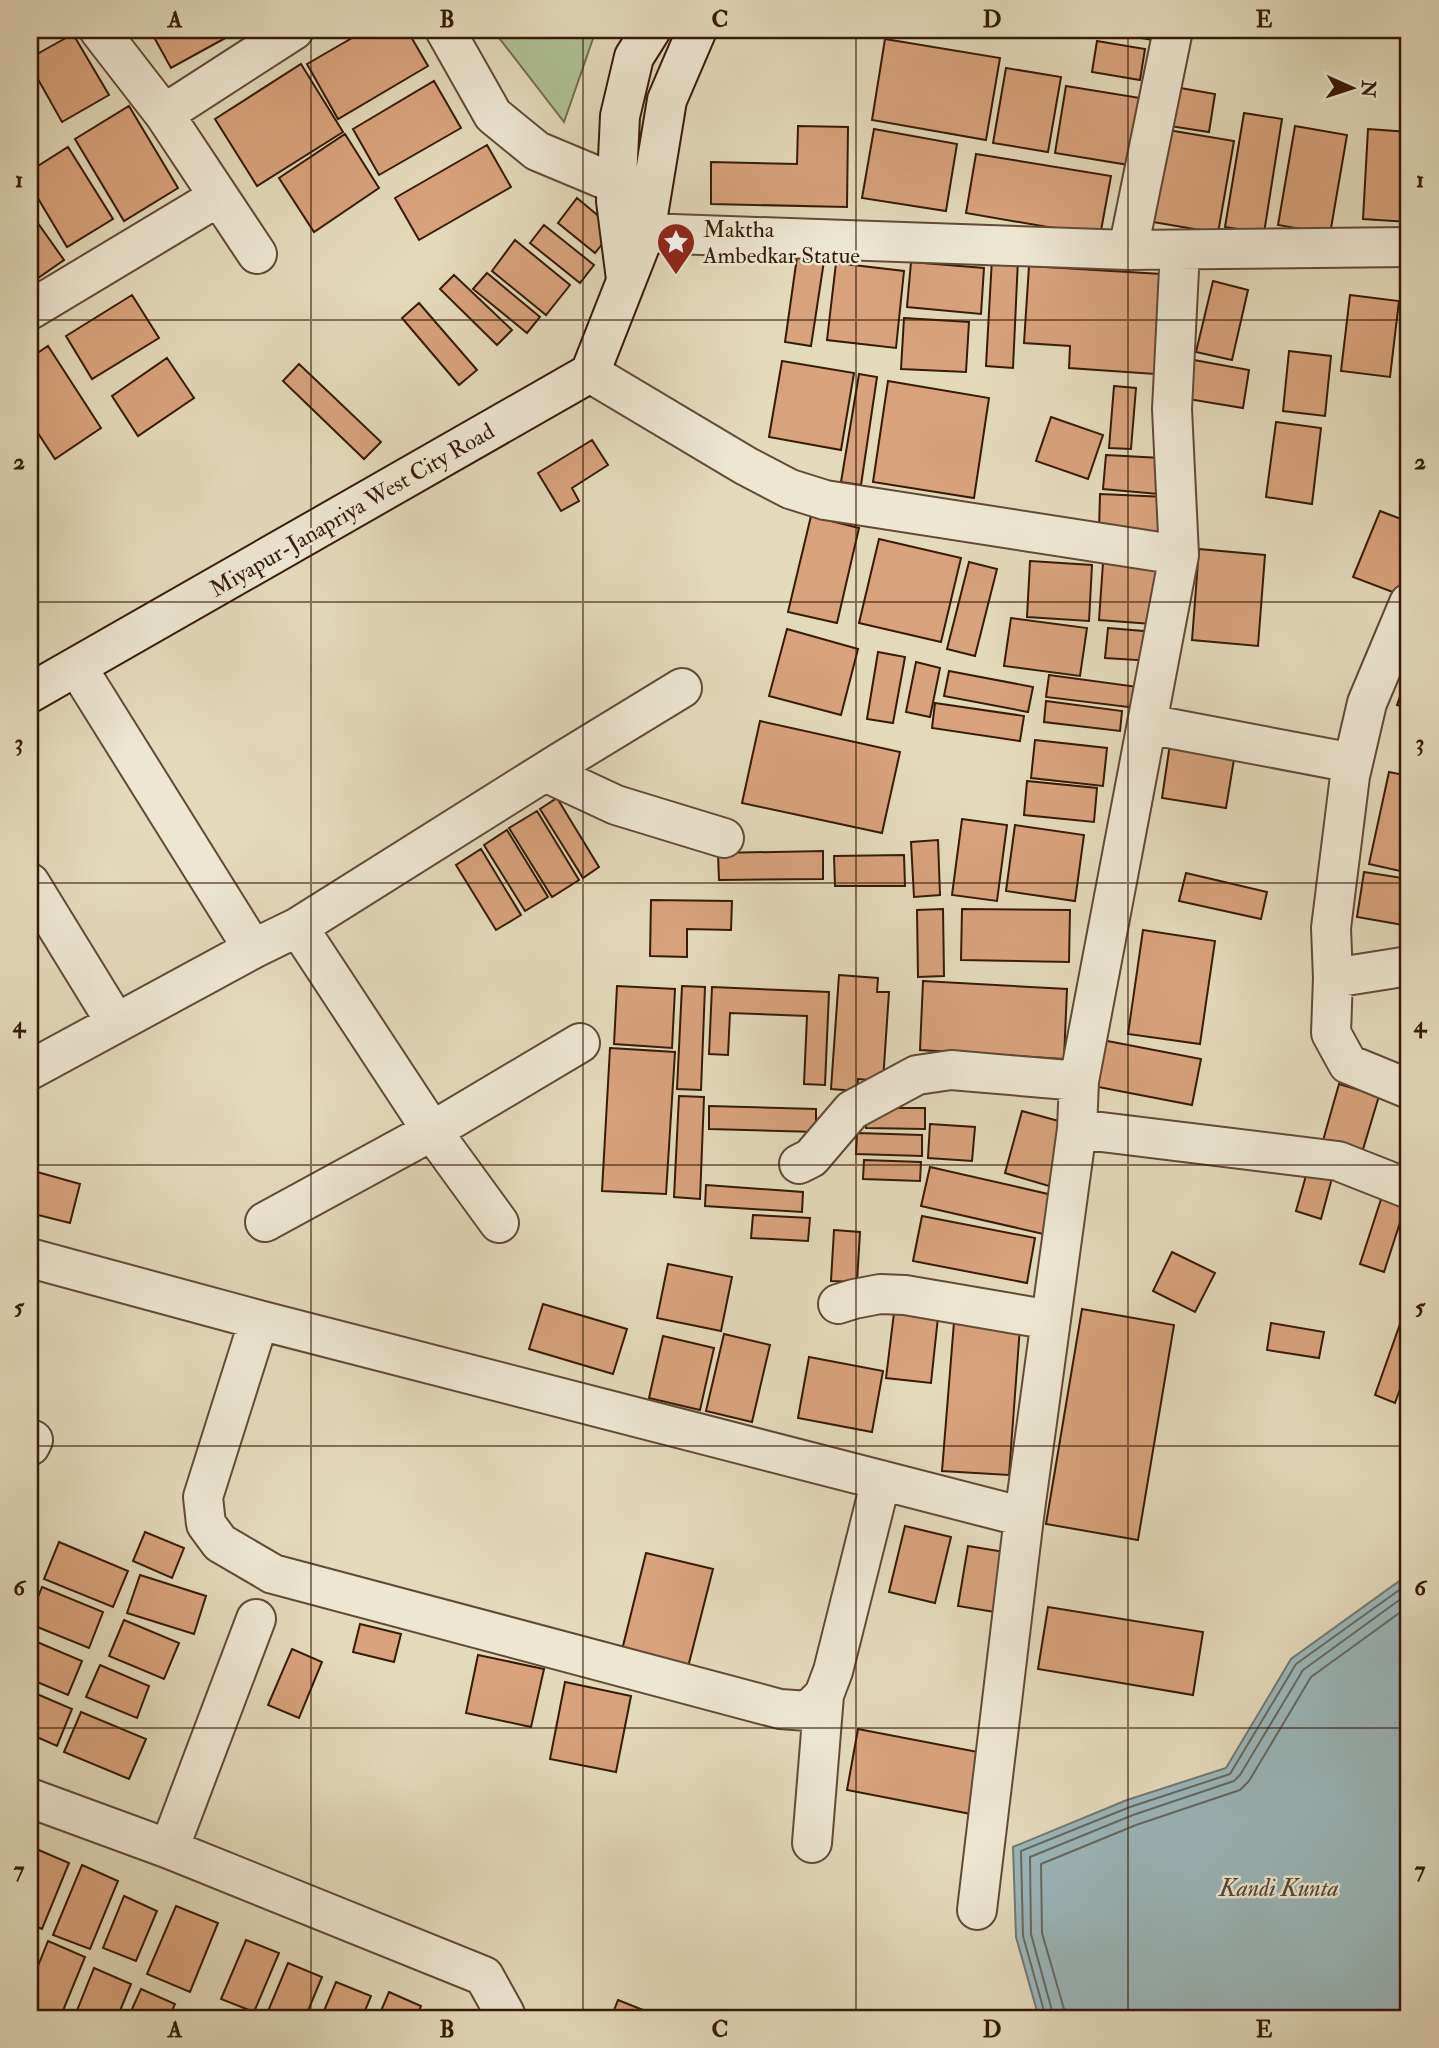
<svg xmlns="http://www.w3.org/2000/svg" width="1439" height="2048" font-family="'IM FELL Double Pica',serif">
	<rect width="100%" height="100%" fill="#e3daba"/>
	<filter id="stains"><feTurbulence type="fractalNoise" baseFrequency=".00286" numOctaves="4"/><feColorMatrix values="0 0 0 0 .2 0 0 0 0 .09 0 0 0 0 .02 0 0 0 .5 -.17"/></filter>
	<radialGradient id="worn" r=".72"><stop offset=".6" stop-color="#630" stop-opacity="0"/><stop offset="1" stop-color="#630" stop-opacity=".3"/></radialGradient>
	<path fill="#afc194" stroke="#726e4e" stroke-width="2" d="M493 30H596L564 122Z"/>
	<path fill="#9bb7bb" stroke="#737873" stroke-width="2" d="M1409 1574V2018H1039L1016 1937 1013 1847 1127 1800 1226 1768 1291 1659Z"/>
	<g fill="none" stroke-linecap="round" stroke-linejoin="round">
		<path stroke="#686861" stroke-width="2" d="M1046 2018 1023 1936 1021 1851 1130 1807 1230 1774 1296 1664 1409 1583
			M1054 2018 1031 1934 1030 1857 1133 1815 1234 1781 1240 1775 1303 1670 1409 1593
			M1065 2018 1064 2009 1042 1933 1041 1864 1136 1825 1240 1790 1249 1781 1311 1677 1409 1606"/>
	</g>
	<path fill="#d8a27c" stroke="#361a07" stroke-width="2" d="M150 30H240L171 68Z
		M366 30H407L428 66 338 119 307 64Z
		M1101 30H1154L1153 40 1101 31Z
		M1375 30H1409V38L1374 34Z
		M73 34 109 95 62 122 30 65V58Z
		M885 39 1000 58 986 140 872 120Z
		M1097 41 1145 49 1140 80 1092 72Z
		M301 64 343 132 257 186 215 119Z
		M1006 68 1061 77 1048 152 993 143Z
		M434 81 461 128 379 175 353 129Z
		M1066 86 1140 98 1129 165 1055 153Z
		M1169 86 1215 94 1209 132 1163 125Z
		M129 106 178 188 124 221 75 139Z
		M1244 113 1282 119 1264 233 1225 227Z
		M798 126 848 127 847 207 711 204V162L797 164Z
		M1295 126 1347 135 1330 234 1278 225Z
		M874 129 957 144 946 211 862 198Z
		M1162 129 1234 141 1218 233 1147 221Z
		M1368 129 1409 132V222L1363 219Z
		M345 134 379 188 314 232 279 178Z
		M487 145 511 187 419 240 395 198Z
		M68 147 113 219 67 247 30 185V171Z
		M976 154 1111 176 1100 236 966 213Z
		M577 198 614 229 595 253 558 223Z
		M30 212 64 260 38 278 30 266Z
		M544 225 594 265 580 283 530 243Z
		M515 240 570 285 546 315 492 271Z
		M797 257 824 261 811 346 785 342Z
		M992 258 1018 259 1013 368 986 366Z
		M911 262 984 268 981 314 907 307Z
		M836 263 904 271 896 348 827 340Z
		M1029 266 1161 274 1155 374 1069 368 1070 346 1024 343Z
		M487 273 540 317 527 333 473 289Z
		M454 275 512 330 497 345 440 289Z
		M1213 281 1248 290 1232 360 1196 352Z
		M132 295 159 338 92 379 66 336Z
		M1350 295 1399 301 1390 377 1341 371Z
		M419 303 477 370 459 385 402 318Z
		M904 318 969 322 966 372 901 369Z
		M48 346 101 428 55 459 30 421V358Z
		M1289 351 1331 356 1325 416 1283 411Z
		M167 358 194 398 138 436 112 396Z
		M1194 360 1249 370 1243 408 1188 399Z
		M782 361 854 373 841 450 769 437Z
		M299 364 381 442 364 459 283 381Z
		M859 374 877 377 861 485 841 482Z
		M888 381 989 398 974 498 873 482Z
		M1114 386 1136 388 1131 449 1109 448Z
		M1051 417 1103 435 1088 479 1036 461Z
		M1276 422 1321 428 1312 504 1266 497Z
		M592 440 608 465 572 488 579 501 561 511 538 473Z
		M1106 455 1161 458 1158 494 1103 489Z
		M1100 494 1166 497 1164 533 1099 530Z
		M1380 511 1409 522V580L1403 596 1353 577Z
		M811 516 859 528 837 623 788 612Z
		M879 539 961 558 941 642 859 623Z
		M1199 549 1265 555 1258 646 1192 640Z
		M1030 561 1092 565 1089 621 1027 617Z
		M969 562 997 569 975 656 947 649Z
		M1103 563 1170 568 1165 625 1099 620Z
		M1011 618 1087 628 1080 676 1004 666Z
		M1108 628 1155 632 1153 661 1105 658Z
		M787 629 858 649 841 715 769 696Z
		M878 652 905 657 893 723 867 719Z
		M916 662 940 668 930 717 906 712Z
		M949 671 1033 687 1028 712 944 696Z
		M1409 671V710L1397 705Z
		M1049 675 1138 687 1136 708 1046 697Z
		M1046 701 1122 711 1120 731 1044 722Z
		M935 703 1024 716 1020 741 932 728Z
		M760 721 900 752 882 833 742 803Z
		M1171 737 1236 747 1226 808 1162 798Z
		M1035 740 1107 748 1103 786 1031 778Z
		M1389 772 1409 776V873L1369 864Z
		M1027 781 1097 788 1094 822 1024 815Z
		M557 798 599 867 583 878 540 809Z
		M537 811 579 880 552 897 509 828Z
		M962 819 1007 825 997 901 952 895Z
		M1015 825 1084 835 1075 901 1006 891Z
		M507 830 548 897 525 911 484 845Z
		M938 840 940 895 914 897 911 842Z
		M481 849 521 915 496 930 456 865Z
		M823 851V879L719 880 718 853Z
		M904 855 905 886H835L834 856Z
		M1364 872 1409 879V926L1357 917Z
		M1186 873 1267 892 1261 919 1179 901Z
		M651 900 732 901 731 930 687 929V957L650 956Z
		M943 909 944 976 918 977 917 910Z
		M962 909 1070 910 1069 962 961 960Z
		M1143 930 1215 941 1200 1044 1128 1034Z
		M839 975 878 978 877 992H889L883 1081 858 1079 857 1091 831 1089Z
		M923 981 1067 989 1064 1059 920 1050Z
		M617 986 675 989 672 1048 614 1044Z
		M682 986 705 987 701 1090 677 1089Z
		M712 987 829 992 825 1085 804 1084 807 1016 730 1013 728 1055 709 1054Z
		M1097 1039 1201 1059 1192 1105 1088 1085Z
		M610 1048 675 1052 666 1194 602 1191Z
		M1339 1084 1379 1096 1361 1156 1322 1144Z
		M679 1096 704 1097 700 1199 674 1197Z
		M709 1106 816 1109V1132L709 1129Z
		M866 1108H925V1129L866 1128Z
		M1022 1111 1066 1123 1049 1186 1005 1173Z
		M930 1124 975 1127 972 1161 928 1158Z
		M857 1133 922 1135V1156L856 1154Z
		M864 1160 921 1162 920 1181 863 1179Z
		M930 1167 1057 1196 1048 1235 921 1206Z
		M30 1170 80 1184 70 1223 30 1213Z
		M1307 1172 1332 1178 1321 1219 1296 1211Z
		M706 1185 803 1192 802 1212 705 1206Z
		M1384 1190 1408 1198 1384 1272 1360 1264Z
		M753 1215 810 1218 808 1241 751 1238Z
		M922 1216 1035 1238 1027 1283 913 1261Z
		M834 1230 860 1232 857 1282 831 1281Z
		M1172 1252 1215 1273 1195 1312 1153 1291Z
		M668 1264 732 1277 721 1331 657 1318Z
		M543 1304 627 1329 613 1374 529 1349Z
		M1406 1307 1409 1308V1364L1395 1403 1375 1395Z
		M1082 1309 1174 1325 1138 1540 1046 1524Z
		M894 1313 938 1317 931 1383 886 1378Z
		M954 1322 1020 1327 1009 1475 942 1471Z
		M1271 1323 1324 1332 1319 1358 1267 1350Z
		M724 1334 770 1345 752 1422 706 1411Z
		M663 1336 714 1348 700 1410 649 1398Z
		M809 1357 883 1371 872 1432 798 1418Z
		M905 1526 951 1537 935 1603 889 1592Z
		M145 1532 184 1548 172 1578 133 1561Z
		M59 1542 128 1571 113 1607 44 1579Z
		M968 1546 1017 1554 1007 1614 958 1606Z
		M646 1553 713 1569 688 1667 622 1650Z
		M140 1575 206 1596 194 1634 127 1613Z
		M42 1587 103 1612 89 1648 30 1624V1617Z
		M1048 1607 1203 1632 1193 1695 1038 1669Z
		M124 1620 179 1643 164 1679 109 1656Z
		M360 1624 401 1634 394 1662 353 1652Z
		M30 1639 82 1661 68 1695 30 1679Z
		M292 1649 322 1662 299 1718 268 1705Z
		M478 1655 544 1669 531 1727 466 1713Z
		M100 1665 149 1686 137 1718 86 1697Z
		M565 1682 631 1696 616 1772 550 1759Z
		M30 1691 72 1709 57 1746 30 1734Z
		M81 1712 146 1739 129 1779 64 1752Z
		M858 1729 983 1753 971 1814 847 1790Z
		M34 1848 69 1863 42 1929 30 1924V1859Z
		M82 1865 118 1881 90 1949 53 1935Z
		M124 1896 157 1911 136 1961 103 1948Z
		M176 1906 218 1923 190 1992 147 1974Z
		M30 1940 37 1943 30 1961Z
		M246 1940 279 1953 254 2012 221 1999Z
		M48 1941 85 1957 60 2018H30V1986Z
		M288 1963 322 1977 305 2018H271L266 2016Z
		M94 1968 131 1984 117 2018H74Z
		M336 1982 371 1996 362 2018H321Z
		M141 1989 175 2004 169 2018H128Z
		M389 1992 421 2006 416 2018H378Z
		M618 2000 663 2018H611Z"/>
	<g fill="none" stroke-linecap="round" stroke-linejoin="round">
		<defs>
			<path id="street" d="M99 30 164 114 257 254
				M445 30 493 115 537 151 616 184
				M164 114 294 30
				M645 233 1128 250 1409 247
				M1128 250 1173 30
				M30 310 218 197
				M590 373 746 466 790 489 825 500 1179 555
				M1409 603 1367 703 1350 776 1331 928 1333 978 1331 1033 1348 1064 1409 1089
				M77 667 253 949 298 927 559 763 682 688
				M1147 724 1353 763
				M545 772 616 805 724 838
				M30 883 116 1023
				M298 927 432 1131 499 1223
				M1333 978 1409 966
				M30 1070 253 949
				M1077 1129 1338 1161 1409 1189
				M799 1164 811 1158 852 1110 917 1075 951 1070 1079 1081
				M265 1222 432 1131 580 1043
				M30 1258 259 1320 1024 1517
				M838 1304 854 1299 880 1294 905 1295 1051 1320
				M259 1320 203 1497 206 1524 220 1543 273 1574 780 1709 808 1711 824 1695 833 1671 881 1480
				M30 1446 33 1440
				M30 1798 169 1849 484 1976 505 2014V2018
				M812 1843 824 1695
				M169 1849 256 1619
				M977 1910 1024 1517 1077 1129 1079 1081 1179 555 1172 409 1180 250"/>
			<path id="secondary" d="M626 279 616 201 620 116 634 57 651 30
				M30 693 590 373 645 233 667 100 697 30"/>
		</defs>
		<use href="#street" stroke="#614a34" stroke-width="42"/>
		<use href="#secondary" stroke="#361a07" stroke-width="42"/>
		<use href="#street" stroke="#ede7d2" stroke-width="38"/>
		<use href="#secondary" stroke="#ede7d2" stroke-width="38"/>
	</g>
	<path fill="none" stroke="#361a07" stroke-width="2" stroke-opacity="0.55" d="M311 30V2018M583 30V2018M856 30V2018M1128 30V2018M30 320H1409M30 602H1409M30 883H1409M30 1165H1409M30 1446H1409M30 1728H1409"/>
	<defs>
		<symbol id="sight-pin" viewBox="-11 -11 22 30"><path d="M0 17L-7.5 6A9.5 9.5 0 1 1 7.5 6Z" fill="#8f2418" stroke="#ede7d2"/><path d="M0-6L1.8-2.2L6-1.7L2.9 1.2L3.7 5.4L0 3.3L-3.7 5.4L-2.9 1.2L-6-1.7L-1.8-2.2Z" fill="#fff"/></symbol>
	</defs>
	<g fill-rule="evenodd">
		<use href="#sight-pin" x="654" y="220" width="44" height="60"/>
	</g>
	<g text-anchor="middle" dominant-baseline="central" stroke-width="5" stroke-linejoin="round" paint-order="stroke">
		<g font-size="23" fill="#361a07" stroke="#ede7d2" text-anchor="start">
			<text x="703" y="229">Maktha<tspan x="703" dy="26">Ambedkar Statue</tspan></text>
		</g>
		<g font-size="23" fill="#361a07" stroke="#ede7d2">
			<text transform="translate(352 510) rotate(-30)">Miyapur-Janapriya West City Road</text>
		</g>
		<g font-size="24" font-style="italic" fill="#54493d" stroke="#ede7d2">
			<text x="1279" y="1888">Kandi Kunta</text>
		</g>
	</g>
	<rect width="1439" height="2048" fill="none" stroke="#e3daba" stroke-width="77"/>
	<g transform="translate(1352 88) rotate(93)" stroke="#ede7d2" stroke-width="5" paint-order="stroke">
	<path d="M0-5L12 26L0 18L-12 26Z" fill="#361a07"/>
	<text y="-10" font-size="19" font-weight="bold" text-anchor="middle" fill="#361a07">N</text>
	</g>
	<rect x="38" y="38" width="1362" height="1972" fill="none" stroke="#361a07" stroke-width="2.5"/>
	<g font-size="23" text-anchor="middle" font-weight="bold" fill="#361a07">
		<text x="175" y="27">A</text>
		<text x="447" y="27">B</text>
		<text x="720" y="27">C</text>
		<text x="992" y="27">D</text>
		<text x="1264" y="27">E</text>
		<text x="19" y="187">1</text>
		<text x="1420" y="187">1</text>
		<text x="19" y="469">2</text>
		<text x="1420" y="469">2</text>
		<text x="19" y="750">3</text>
		<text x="1420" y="750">3</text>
		<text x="19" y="1032">4</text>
		<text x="1420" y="1032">4</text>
		<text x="19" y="1314">5</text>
		<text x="1420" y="1314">5</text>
		<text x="19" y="1595">6</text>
		<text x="1420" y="1595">6</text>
		<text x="19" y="1877">7</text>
		<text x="1420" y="1877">7</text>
		<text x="175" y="2037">A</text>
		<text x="447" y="2037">B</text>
		<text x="720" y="2037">C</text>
		<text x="992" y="2037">D</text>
		<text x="1264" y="2037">E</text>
	</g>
	<rect width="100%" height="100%" filter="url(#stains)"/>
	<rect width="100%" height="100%" fill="url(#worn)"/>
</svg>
